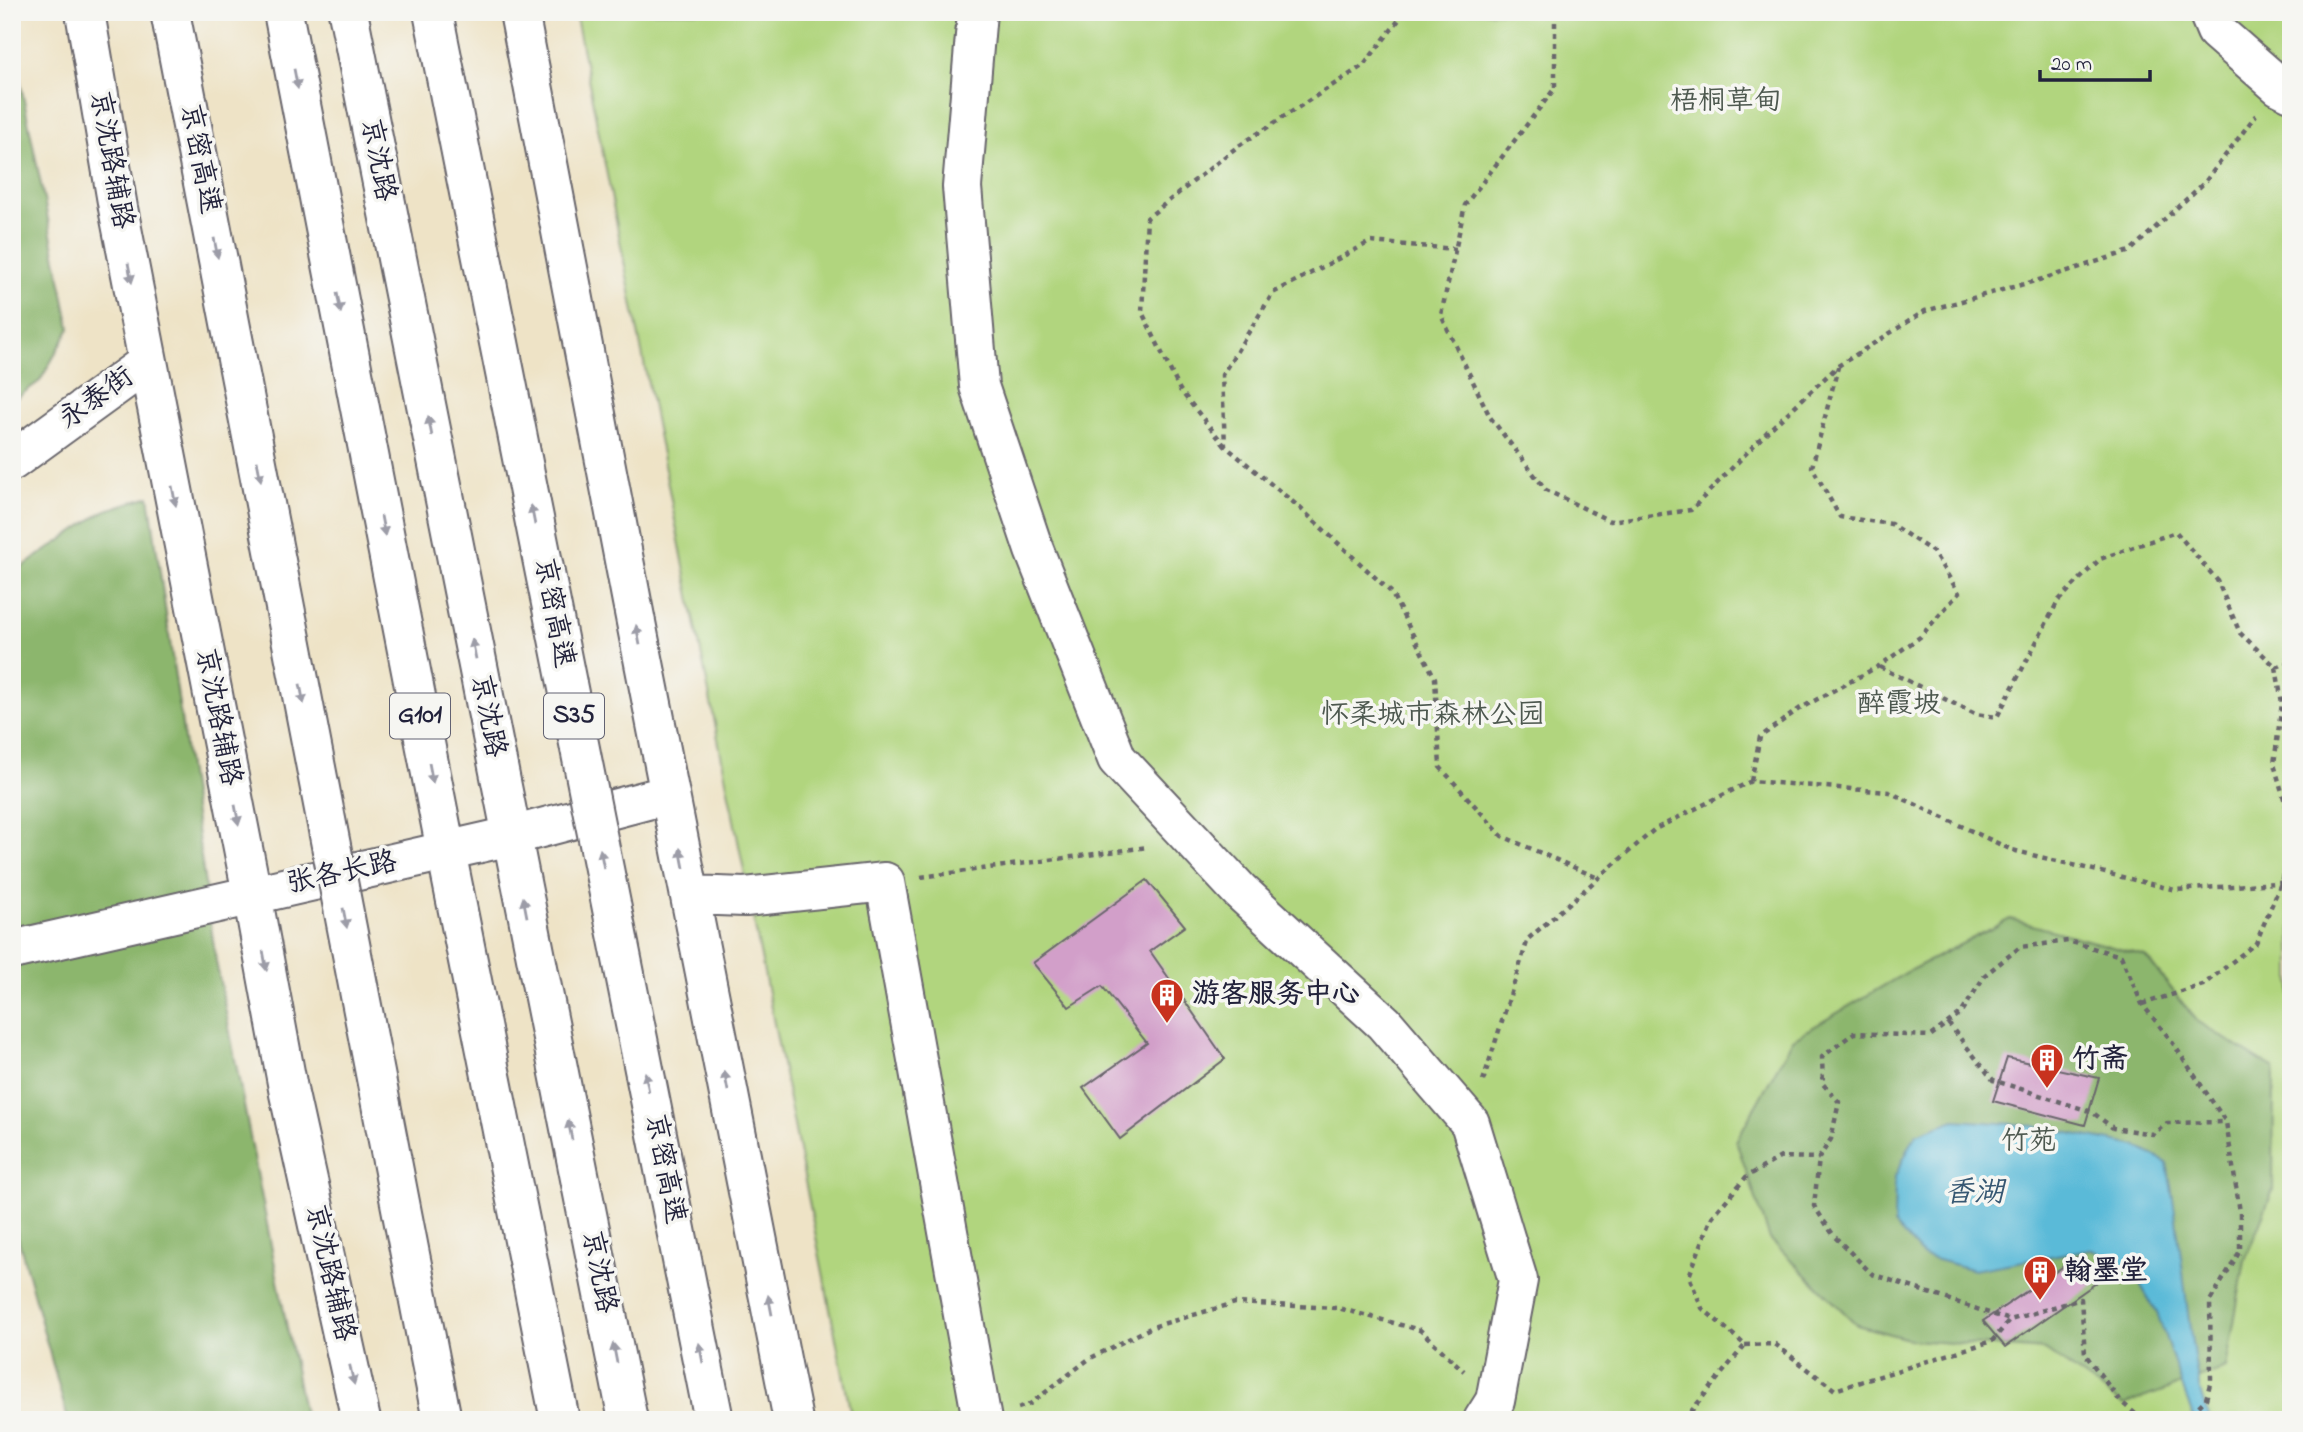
<svg xmlns="http://www.w3.org/2000/svg" width="2303" height="1432" font-family="'Indie Flower','LXGW WenKai TC',sans-serif">
	<rect width="100%" height="100%" fill="#f6f6f2"/>
	<filter id="ink" filterUnits="userSpaceOnUse"><feTurbulence type="fractalNoise" baseFrequency=".0143" numOctaves="2"/><feDisplacementMap in="SourceGraphic" scale="14" xChannelSelector="R" yChannelSelector="G"/><feConvolveMatrix kernelMatrix="1 2 1 2 8 2 1 2 1" color-interpolation-filters="sRGB"/></filter>
	<filter id="wash" filterUnits="userSpaceOnUse"><feTurbulence type="fractalNoise" baseFrequency=".00686" numOctaves="4" result="noise"/><feDisplacementMap in="SourceGraphic" scale="28" xChannelSelector="R" yChannelSelector="G"/><feGaussianBlur stdDeviation="1.57" result="paint"/><feColorMatrix in="noise" values="0 0 0 0 0 0 0 0 0 0 0 0 0 0 0 0 0 1.4 0 .05"/><feComposite in="paint" operator="in"/></filter>
	<g filter="url(#wash)">
		<rect width="100%" height="100%" fill="#eee3c6"/>
		<path fill="#b1d57e" stroke="#6a7c5c" stroke-width="2" d="M575 12H2291V1420H852Z"/>
		<path fill="#8cb66d" stroke="#576c54" stroke-width="2" d="M12 41 70 328 40 381 12 401Z
			M149 496 216 961 305 1420H68L12 1216V574L104 511Z
			M2010 919 2145 956 2198 1022 2274 1069 2273 1190 2245 1260 2226 1368 2124 1405 2045 1350 1912 1340 1857 1325 1770 1239 1736 1141 1793 1039 1909 971Z"/>
		<path fill="#5abad8" stroke="#3e6e8a" stroke-width="2" d="M1955 1120 2029 1125 2136 1146 2167 1163C2178 1220 2183 1278 2191 1336 2196 1364 2197 1394 2211 1420H2194L2157 1313 2137 1279 2116 1259 2090 1249 1974 1270 1923 1256 1894 1224 1895 1176 1916 1134Z"/>
		<g id="blocks">
			<path fill="#d29fc9" d="M1147 880 1185 926 1150 951 1225 1059 1120 1139 1083 1088 1147 1043 1102 986 1069 1007 1033 963Z
				M2007 1058 2099 1078 2085 1125 1993 1101Z
				M2077 1257 2096 1283 2005 1347 1983 1321Z"/>
		</g>
	</g>
	<g filter="url(#ink)">
		<use href="#blocks" fill-opacity="0" stroke="#69666c" stroke-width="2"/>
		<g fill="none" stroke-linecap="round" stroke-linejoin="round">
			<defs>
				<path id="minor" d="M85 12 118 208 252 894 289 1094 361 1420
					M519 12 632 602 793 1420
					M977 12 962 187 979 386 1034 550 1117 759 1240 891 1384 1023 1470 1123 1518 1280 1495 1401 1483 1420
					M2208 12 2216 31 2279 86 2291 92
					M12 461 147 363
					M690 895 745 897 885 882 982 1420
					M12 950 511 836 670 794"/>
				<path id="highway" d="M283 12 446 851 560 1420
					M348 12 628 1420"/>
			</defs>
			<use href="#minor" stroke="#69666c" stroke-width="42"/>
			<use href="#highway" stroke="#69666c" stroke-width="42"/>
			<path stroke="#69666c" stroke-width="4.5" stroke-dasharray="5 5" stroke-linecap="butt" d="M1555 12V88L1465 205 1441 315 1490 417 1546 490 1610 521 1691 510 1767 432 1838 366 1925 311 2046 278 2130 251 2205 182 2256 115
				M1456 249 1370 242 1273 293 1222 375 1225 446 1299 507 1391 592 1435 678 1440 767 1502 836 1598 878
				M1225 446 1180 390 1142 312 1147 218 1237 147 1364 65 1405 12
				M1880 667 1975 714 1997 717 2058 601 2100 559 2176 532 2217 580 2240 633 2276 667 2291 662
				M2276 667 2282 703 2274 764 2291 823
				M1751 781 1760 737 1799 709 1879 666 1920 637 1959 593 1933 552 1891 524 1840 517 1812 467 1838 367
				M921 877 1148 847
				M2142 1004 2203 985 2256 943 2281 883 2291 839
				M1948 1023 1993 1080 2092 1112 2113 1128 2153 1134 2167 1123 2225 1122
				M1483 1081 1528 939 1655 829 1751 781 1889 792 2012 850 2175 890 2291 882
				M1745 1345 1775 1344 1835 1390 1992 1341 2010 1320
				M1018 1408 1030 1404 1089 1359 1152 1327 1235 1303 1338 1308 1420 1330 1464 1371
				M1684 1420 1745 1345 1702 1308 1689 1276 1712 1217 1746 1177 1781 1157 1819 1158
				M2143 1420 2120 1401 2085 1354 2081 1299 2010 1320 1872 1274 1834 1236 1814 1206 1819 1158 1831 1139 1839 1102 1823 1084 1822 1057 1854 1033 1930 1036 1962 1012 1985 975 2020 947 2068 941 2121 956 2142 1004 2170 1039 2226 1122 2240 1212V1251L2210 1301 2211 1380 2206 1399 2185 1420"/>
			<use href="#minor" stroke="#fff" stroke-width="38"/>
			<use href="#highway" stroke="#fff" stroke-width="38"/>
			<defs>
				<path id="highway-bridge" d="M170 12 442 1420
					M433 12 714 1420"/>
			</defs>
			<use href="#highway-bridge" stroke="#69666c" stroke-width="42" stroke-linecap="butt"/>
			<use href="#highway-bridge" stroke="#fff" stroke-width="38"/>
		</g>
		<defs><path id="oneway-solid" d="M-6-.8H1V-3.2L6.5 0L1 3.2V.8H-6Z" transform="scale(1.75)"/></defs>
		<g fill="#9c9ca7">
			<use href="#oneway-solid" transform="translate(296 79) rotate(79)"/>
			<use href="#oneway-solid" transform="translate(216 248) rotate(79)"/>
			<use href="#oneway-solid" transform="translate(130 273) rotate(79)"/>
			<use href="#oneway-solid" transform="translate(339 303) rotate(79)"/>
			<use href="#oneway-solid" transform="translate(430 426) rotate(-101)"/>
			<use href="#oneway-solid" transform="translate(259 471) rotate(79)"/>
			<use href="#oneway-solid" transform="translate(174 496) rotate(79)"/>
			<use href="#oneway-solid" transform="translate(533 515) rotate(-101)"/>
			<use href="#oneway-solid" transform="translate(383 526) rotate(79)"/>
			<use href="#oneway-solid" transform="translate(638 635) rotate(-101)"/>
			<use href="#oneway-solid" transform="translate(474 649) rotate(-101)"/>
			<use href="#oneway-solid" transform="translate(302 694) rotate(79)"/>
			<use href="#oneway-solid" transform="translate(431 773) rotate(79)"/>
			<use href="#oneway-solid" transform="translate(237 815) rotate(79)"/>
			<use href="#oneway-solid" transform="translate(682 858) rotate(-101)"/>
			<use href="#oneway-solid" transform="translate(602 859) rotate(-101)"/>
			<use href="#oneway-solid" transform="translate(525 907) rotate(-101)"/>
			<use href="#oneway-solid" transform="translate(345 918) rotate(79)"/>
			<use href="#oneway-solid" transform="translate(265 961) rotate(80)"/>
			<use href="#oneway-solid" transform="translate(726 1081) rotate(-101)"/>
			<use href="#oneway-solid" transform="translate(647 1082) rotate(-101)"/>
			<use href="#oneway-solid" transform="translate(570 1130) rotate(-101)"/>
			<use href="#oneway-solid" transform="translate(770 1305) rotate(-101)"/>
			<use href="#oneway-solid" transform="translate(615 1353) rotate(-101)"/>
			<use href="#oneway-solid" transform="translate(701 1353) rotate(-101)"/>
			<use href="#oneway-solid" transform="translate(352 1375) rotate(77)"/>
		</g>
	</g>
	<defs>
		<symbol id="building-pin" viewBox="-11 -11 22 30"><path d="M0 17L-7.5 6A9.5 9.5 0 1 1 7.5 6Z" fill="#c8321e" stroke="#f6f6f2"/><path d="M-4-6H4V6H1V3H-1V6H-4ZM-2.5-4.3h1.7v1.8h-1.7ZM.8-4.3h1.7v1.8H.8ZM-2.5-1h1.7V.8h-1.7ZM.8-1h1.7V.8H.8Z" fill="#fff"/></symbol>
	</defs>
	<g fill-rule="evenodd">
		<use href="#building-pin" x="1148" y="976" width="38" height="52"/>
		<use href="#building-pin" x="2028" y="1041" width="38" height="52"/>
		<use href="#building-pin" x="2021" y="1253" width="38" height="52"/>
	</g>
	<g text-anchor="middle" dominant-baseline="central" stroke-width="7" stroke-linejoin="round" paint-order="stroke">
		<g fill="#f6f6f2" stroke="#626272" stroke-width="2">
			<rect x="390" y="693.5" width="60" height="45" rx="5"/>
			<rect x="544" y="693.5" width="60" height="45" rx="5"/>
		</g>
		<g font-size="26" font-weight="bold" fill="#22223b">
			<text x="420" y="716">G101</text>
			<text x="574" y="716">S35</text>
		</g>
		<g font-size="28" fill="#4d584f" stroke="#f6f6f2">
			<text x="1726" y="102">梧桐草甸</text>
			<text x="1899" y="705">醉霞坡</text>
			<text x="1433" y="716">怀柔城市森林公园</text>
			<text x="2029" y="1142">竹苑</text>
		</g>
		<g font-size="28" fill="#22223b" stroke="#f6f6f2">
			<text transform="translate(199 159) rotate(79)">京密高速</text>
			<text transform="translate(110 160) rotate(80)">京沈路辅路</text>
			<text transform="translate(377 160) rotate(79)">京沈路</text>
			<text transform="translate(97 399) rotate(-36)">永泰街</text>
			<text transform="translate(553 613) rotate(79)">京密高速</text>
			<text transform="translate(487 716) rotate(79)">京沈路</text>
			<text transform="translate(217 717) rotate(79)">京沈路辅路</text>
			<text transform="translate(342 874) rotate(-12)">张各长路</text>
			<text transform="translate(664 1169) rotate(79)">京密高速</text>
			<text transform="translate(598 1272) rotate(79)">京沈路</text>
			<text transform="translate(329 1273) rotate(77)">京沈路辅路</text>
		</g>
		<g font-size="28" font-weight="bold" fill="#22223b" stroke="#f6f6f2" text-anchor="start">
			<text x="1192" y="995">游客服务中心</text>
			<text x="2072" y="1060">竹斋</text>
			<text x="2064" y="1272">翰墨堂</text>
		</g>
		<g font-size="30" font-style="italic" fill="#365772" stroke="#f6f6f2">
			<text x="1974" y="1194">香湖</text>
		</g>
	</g>
	<rect width="2303" height="1432" fill="none" stroke="#f6f6f2" stroke-width="42"/>
	<path d="M2040 70v10h110v-10" fill="none" stroke="#22223b" stroke-width="3.5"/>
	<text x="2051" y="70" font-size="21" fill="#22223b" stroke="#f6f6f2" stroke-width="5" paint-order="stroke">20 m</text>
</svg>
